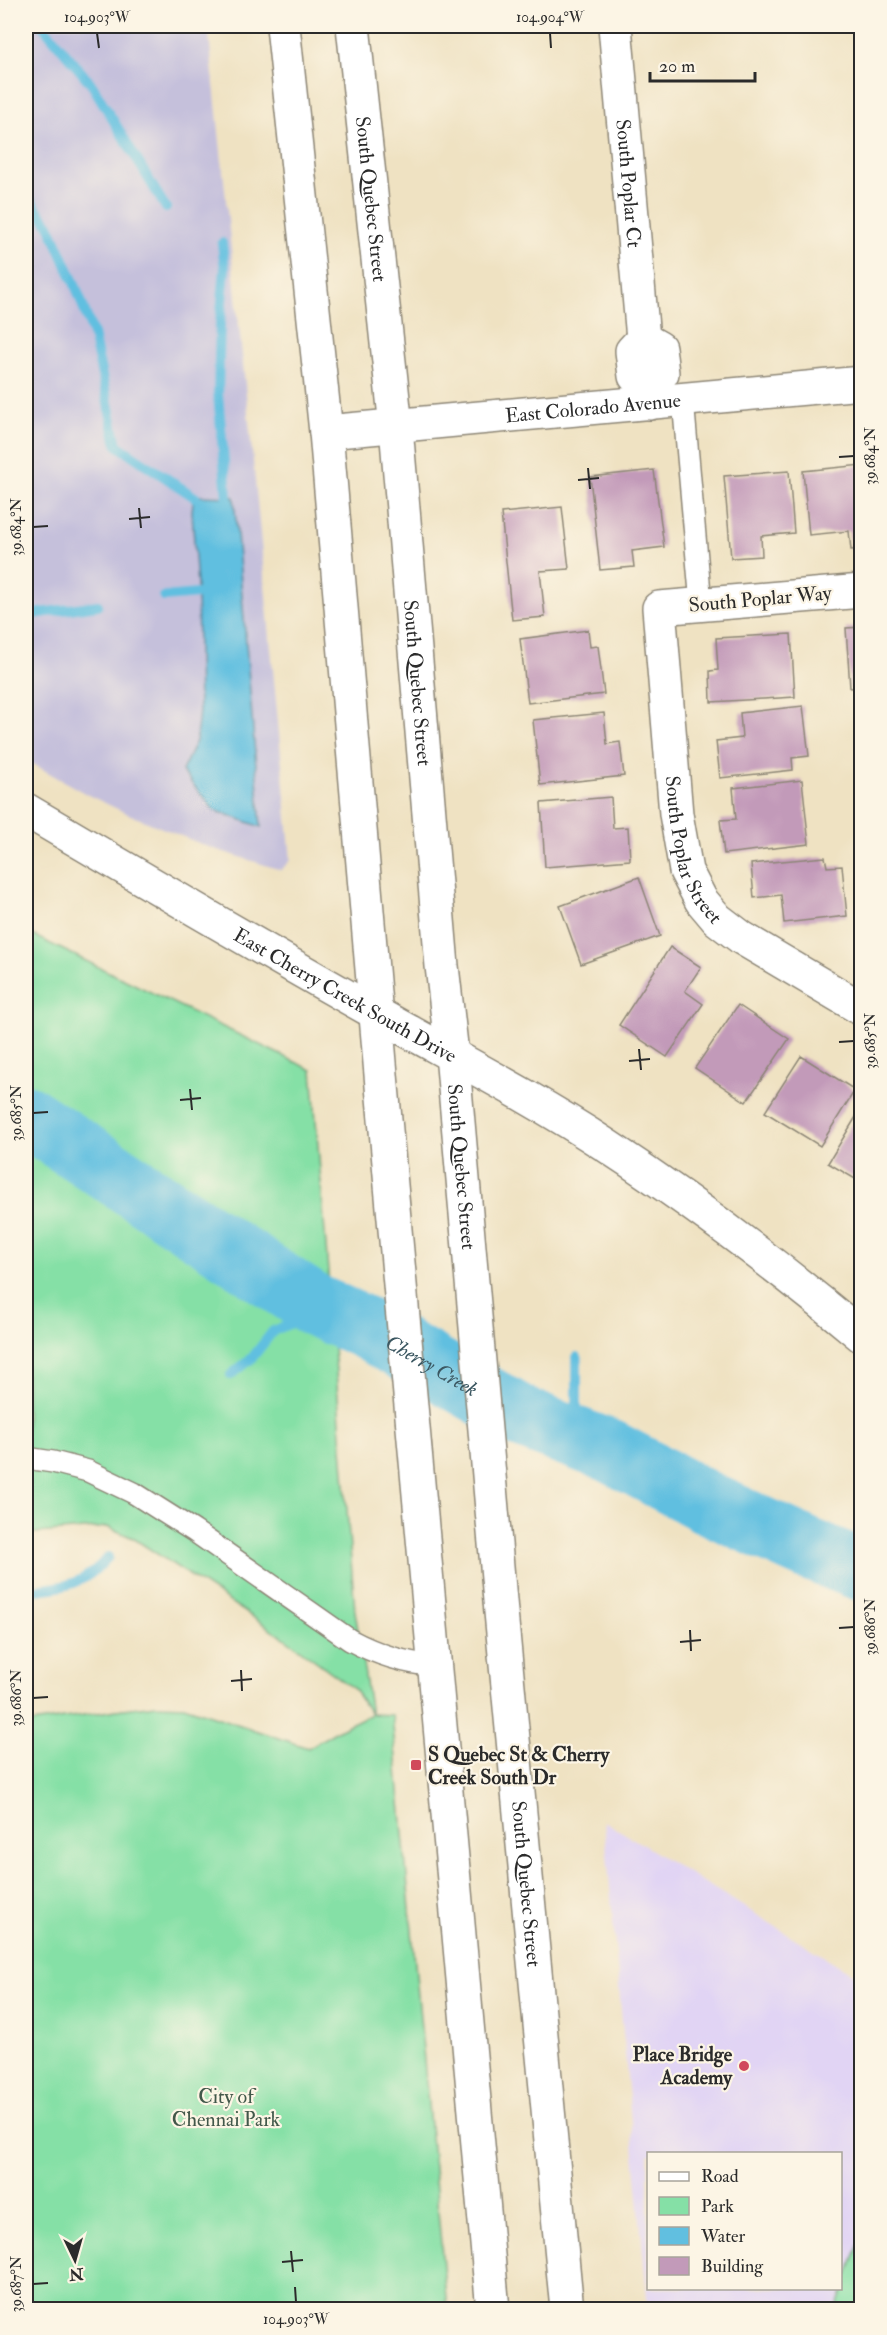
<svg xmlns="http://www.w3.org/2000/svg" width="887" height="2335" font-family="'IM FELL Double Pica',serif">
	<rect width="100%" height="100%" fill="#fcf5e5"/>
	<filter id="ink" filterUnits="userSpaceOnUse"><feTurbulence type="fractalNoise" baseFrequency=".0167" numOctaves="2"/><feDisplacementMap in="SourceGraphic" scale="12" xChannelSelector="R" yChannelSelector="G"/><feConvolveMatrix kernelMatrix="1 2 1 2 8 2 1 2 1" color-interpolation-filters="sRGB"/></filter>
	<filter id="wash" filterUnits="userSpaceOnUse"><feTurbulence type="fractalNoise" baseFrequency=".008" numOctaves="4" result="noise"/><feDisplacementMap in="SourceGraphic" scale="24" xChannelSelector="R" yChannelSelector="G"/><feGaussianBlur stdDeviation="1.35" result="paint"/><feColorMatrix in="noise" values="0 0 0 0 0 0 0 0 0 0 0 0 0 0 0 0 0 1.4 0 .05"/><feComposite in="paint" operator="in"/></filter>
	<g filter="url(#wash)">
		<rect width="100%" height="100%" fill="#efe2c2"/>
		<path fill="#e1d4f4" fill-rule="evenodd" d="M604 1821 861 1979V2309H648ZM648 2154H840V2288H648Z"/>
		<path fill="#c5c0db" d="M26 26H208L256 490 291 860 281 870 208 847 128 814 88 795 26 760Z"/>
		<path fill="#85e0a6" stroke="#588668" stroke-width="1.5" d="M26 932 312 1070 355 1611 371 1714 392 1715 447 2309H26V1724L123 1709 157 1705 184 1706 308 1748 342 1728 371 1714 353 1688 283 1637 133 1538 108 1527 26 1534Z
			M861 2238V2309H836Z"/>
		<path fill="#61bfe0" stroke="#467586" stroke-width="1.5" d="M200 496 234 497 261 827 214 810 182 771 196 741 199 710 197 585 192 512 193 501Z"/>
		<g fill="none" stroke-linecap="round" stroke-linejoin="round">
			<path stroke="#61bfe0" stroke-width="10" d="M43 26 92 85 166 208
				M26 195 49 225 76 287 93 334 117 445 196 498
				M222 243 225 269 220 323 218 394 227 496
				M164 597 198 594
				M26 615 98 605
				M577 1357V1406L583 1441
				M231 1375 252 1358 273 1331 303 1318 342 1317
				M26 1591C62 1587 83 1587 108 1557"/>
			<path stroke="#61bfe0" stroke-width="63" id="s1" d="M26 1116 314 1305 366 1328 523 1418 610 1451 708 1503 808 1549 862 1570"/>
		</g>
		<g id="blocks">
			<path fill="#c29ab9" d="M862 465V549L851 550 849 531 809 535 803 471Z
				M654 470 664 547 632 551 634 567 600 570 590 477Z
				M789 471 794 533 761 536 762 556 731 558 724 476Z
				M562 507 569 569 540 571 545 617 512 620 501 513Z
				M862 627V687L850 688 846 628Z
				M588 630 590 647 598 646 604 694 528 703 520 639Z
				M791 634 795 697 711 702 710 671 718 670 716 638Z
				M856 702H862V741H860Z
				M803 706 809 756 792 758 793 770 720 778 716 741 742 738 740 713Z
				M604 713 607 744 620 742 624 776 540 785 533 720Z
				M802 780 809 844 724 854 720 820 736 819 733 788Z
				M611 797 613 828 628 827 630 860 545 867 541 803Z
				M825 857 827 867 842 866 847 916 784 923 781 895 754 898 751 864Z
				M639 877 660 936 581 964 560 906Z
				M670 947 701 967 685 991 703 1004 667 1057 619 1025Z
				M738 1005 789 1039 746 1102 695 1068Z
				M801 1056 855 1090 820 1146 765 1112Z
				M862 1107V1183L828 1163Z"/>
		</g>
	</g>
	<g filter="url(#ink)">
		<use href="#blocks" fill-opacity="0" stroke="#8d8676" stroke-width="1.5"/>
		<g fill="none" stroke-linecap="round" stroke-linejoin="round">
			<defs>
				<path id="service" d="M683 400 701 604
					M26 1458 53 1462 88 1471 134 1493 194 1531 350 1640C378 1655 404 1663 435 1666"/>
				<g id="minor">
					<path id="s2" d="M615 26 643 339"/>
					<path d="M643 339 632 351 635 376 649 386 650 403"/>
					<path d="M643 339 659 348 662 373 649 386"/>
					<path id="s3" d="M326 432 862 383"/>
					<path id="s4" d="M862 591 659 608 676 814 686 871 701 900 717 919 742 938 862 1009"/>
				</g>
				<g id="tertiary">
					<path id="s5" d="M26 810C141 878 257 946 374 1012 452 1056 532 1097 607 1146 696 1204 780 1268 862 1336"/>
				</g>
				<g id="secondary">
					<path d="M283 26 326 432 382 1086 493 2310"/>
					<path id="s6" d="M353 26 396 427 442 966 452 1054 501 1612 567 2310"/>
				</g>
			</defs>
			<use href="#service" stroke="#8d8676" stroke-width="24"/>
			<use href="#minor" stroke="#8d8676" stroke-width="36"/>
			<use href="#tertiary" stroke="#8d8676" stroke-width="36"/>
			<use href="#secondary" stroke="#8d8676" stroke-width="36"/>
			<use href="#service" stroke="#fff" stroke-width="21"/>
			<use href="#minor" stroke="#fff" stroke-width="33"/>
			<use href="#tertiary" stroke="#fff" stroke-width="33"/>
			<use href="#secondary" stroke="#fff" stroke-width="33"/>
		</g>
	</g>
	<path fill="none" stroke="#2b2b2b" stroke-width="2" d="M97 33 99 48M550 33 551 48M839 457 854 456M588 468 590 489M578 480 599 478M139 508 141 528M129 519 150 517M33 527 48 526M839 1042 854 1041M639 1049 641 1070M629 1061 650 1059M190 1089 192 1110M180 1100 201 1098M33 1113 48 1112M839 1628 854 1627M690 1630 691 1651M680 1642 701 1640M241 1670 242 1691M231 1681 252 1679M33 1698 48 1697M291 2251 293 2272M282 2262 303 2260M33 2284 48 2283M295 2287 296 2302"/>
	<g fill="#d1495b" stroke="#fcf5e5" stroke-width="2">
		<rect x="410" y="1759" width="12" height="12" rx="3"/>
		<circle cx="744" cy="2066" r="6"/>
	</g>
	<g text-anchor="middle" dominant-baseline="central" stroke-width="4.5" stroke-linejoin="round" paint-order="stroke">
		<g font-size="20" fill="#2b2b2b" stroke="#fcf5e5">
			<text stroke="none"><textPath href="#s2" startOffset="158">South Poplar Ct</textPath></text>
			<text stroke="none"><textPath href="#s6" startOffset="174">South Quebec Street</textPath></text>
			<text stroke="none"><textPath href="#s3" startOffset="268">East Colorado Avenue</textPath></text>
			<text transform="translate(760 599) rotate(-5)">South Poplar Way</text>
			<text stroke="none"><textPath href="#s6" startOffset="660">South Quebec Street</textPath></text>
			<text stroke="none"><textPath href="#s4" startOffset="450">South Poplar Street</textPath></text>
			<text stroke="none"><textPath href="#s5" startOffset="369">East Cherry Creek South Drive</textPath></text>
			<text stroke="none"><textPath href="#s6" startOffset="1146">South Quebec Street</textPath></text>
			<text stroke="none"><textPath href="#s6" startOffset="1866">South Quebec Street</textPath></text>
		</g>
		<g font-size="20" font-weight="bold" fill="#2b2b2b" stroke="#fcf5e5" text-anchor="start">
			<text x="428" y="1754">S Quebec St &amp; Cherry<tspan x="428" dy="23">Creek South Dr</tspan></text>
			<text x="732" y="2054" text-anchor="end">Place Bridge<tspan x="732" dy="23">Academy</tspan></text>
		</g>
		<g font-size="20" fill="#42584a" stroke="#fcf5e5">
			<text x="226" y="2096">City of<tspan x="226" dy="23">Chennai Park</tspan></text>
		</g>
		<g font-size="21" font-style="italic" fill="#3b5761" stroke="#fcf5e5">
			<text stroke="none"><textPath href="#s1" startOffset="477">Cherry Creek</textPath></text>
		</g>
	</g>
	<rect width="887" height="2335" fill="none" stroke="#fcf5e5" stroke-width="66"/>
	<rect x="647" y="2152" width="195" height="138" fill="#fcf5e5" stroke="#a8a49b" stroke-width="1.5"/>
	<rect x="659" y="2172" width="30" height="9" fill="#ffffff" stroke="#a8a49b" stroke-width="1.5"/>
	<text x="701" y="2182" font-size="18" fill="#2b2b2b">Road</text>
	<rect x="659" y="2197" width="30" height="18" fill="#85e0a6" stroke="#a8a49b" stroke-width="1.5"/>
	<text x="701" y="2212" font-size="18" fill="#2b2b2b">Park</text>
	<rect x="659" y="2227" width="30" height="18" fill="#61bfe0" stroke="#a8a49b" stroke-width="1.5"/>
	<text x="701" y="2242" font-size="18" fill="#2b2b2b">Water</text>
	<rect x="659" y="2257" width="30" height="18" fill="#c29ab9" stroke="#a8a49b" stroke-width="1.5"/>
	<text x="701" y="2272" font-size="18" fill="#2b2b2b">Building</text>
	<g transform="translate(75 2260) rotate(175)" stroke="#fcf5e5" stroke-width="4.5" paint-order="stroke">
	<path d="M0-4.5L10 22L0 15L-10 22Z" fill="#2b2b2b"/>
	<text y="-9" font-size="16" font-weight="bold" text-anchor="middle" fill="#2b2b2b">N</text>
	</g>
	<path d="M650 72v9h105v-9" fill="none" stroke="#2b2b2b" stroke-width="3"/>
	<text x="659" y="72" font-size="18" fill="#2b2b2b" stroke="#fcf5e5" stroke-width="4.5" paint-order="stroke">20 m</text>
	<rect x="33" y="33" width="821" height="2269" fill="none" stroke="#2b2b2b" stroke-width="2"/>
	<g font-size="15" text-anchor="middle" fill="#2b2b2b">
		<text x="97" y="22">104.903°W</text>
		<text x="550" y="22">104.904°W</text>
		<text transform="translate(870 456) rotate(-90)" y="5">39.684°N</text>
		<text transform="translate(16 527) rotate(-90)" y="5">39.684°N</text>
		<text transform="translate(870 1041) rotate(-90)" y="5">39.685°N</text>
		<text transform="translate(16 1113) rotate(-90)" y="5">39.685°N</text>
		<text transform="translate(870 1627) rotate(-90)" y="5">39.686°N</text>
		<text transform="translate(16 1698) rotate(-90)" y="5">39.686°N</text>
		<text transform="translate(16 2284) rotate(-90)" y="5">39.687°N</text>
		<text x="296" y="2324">104.903°W</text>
	</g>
</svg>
